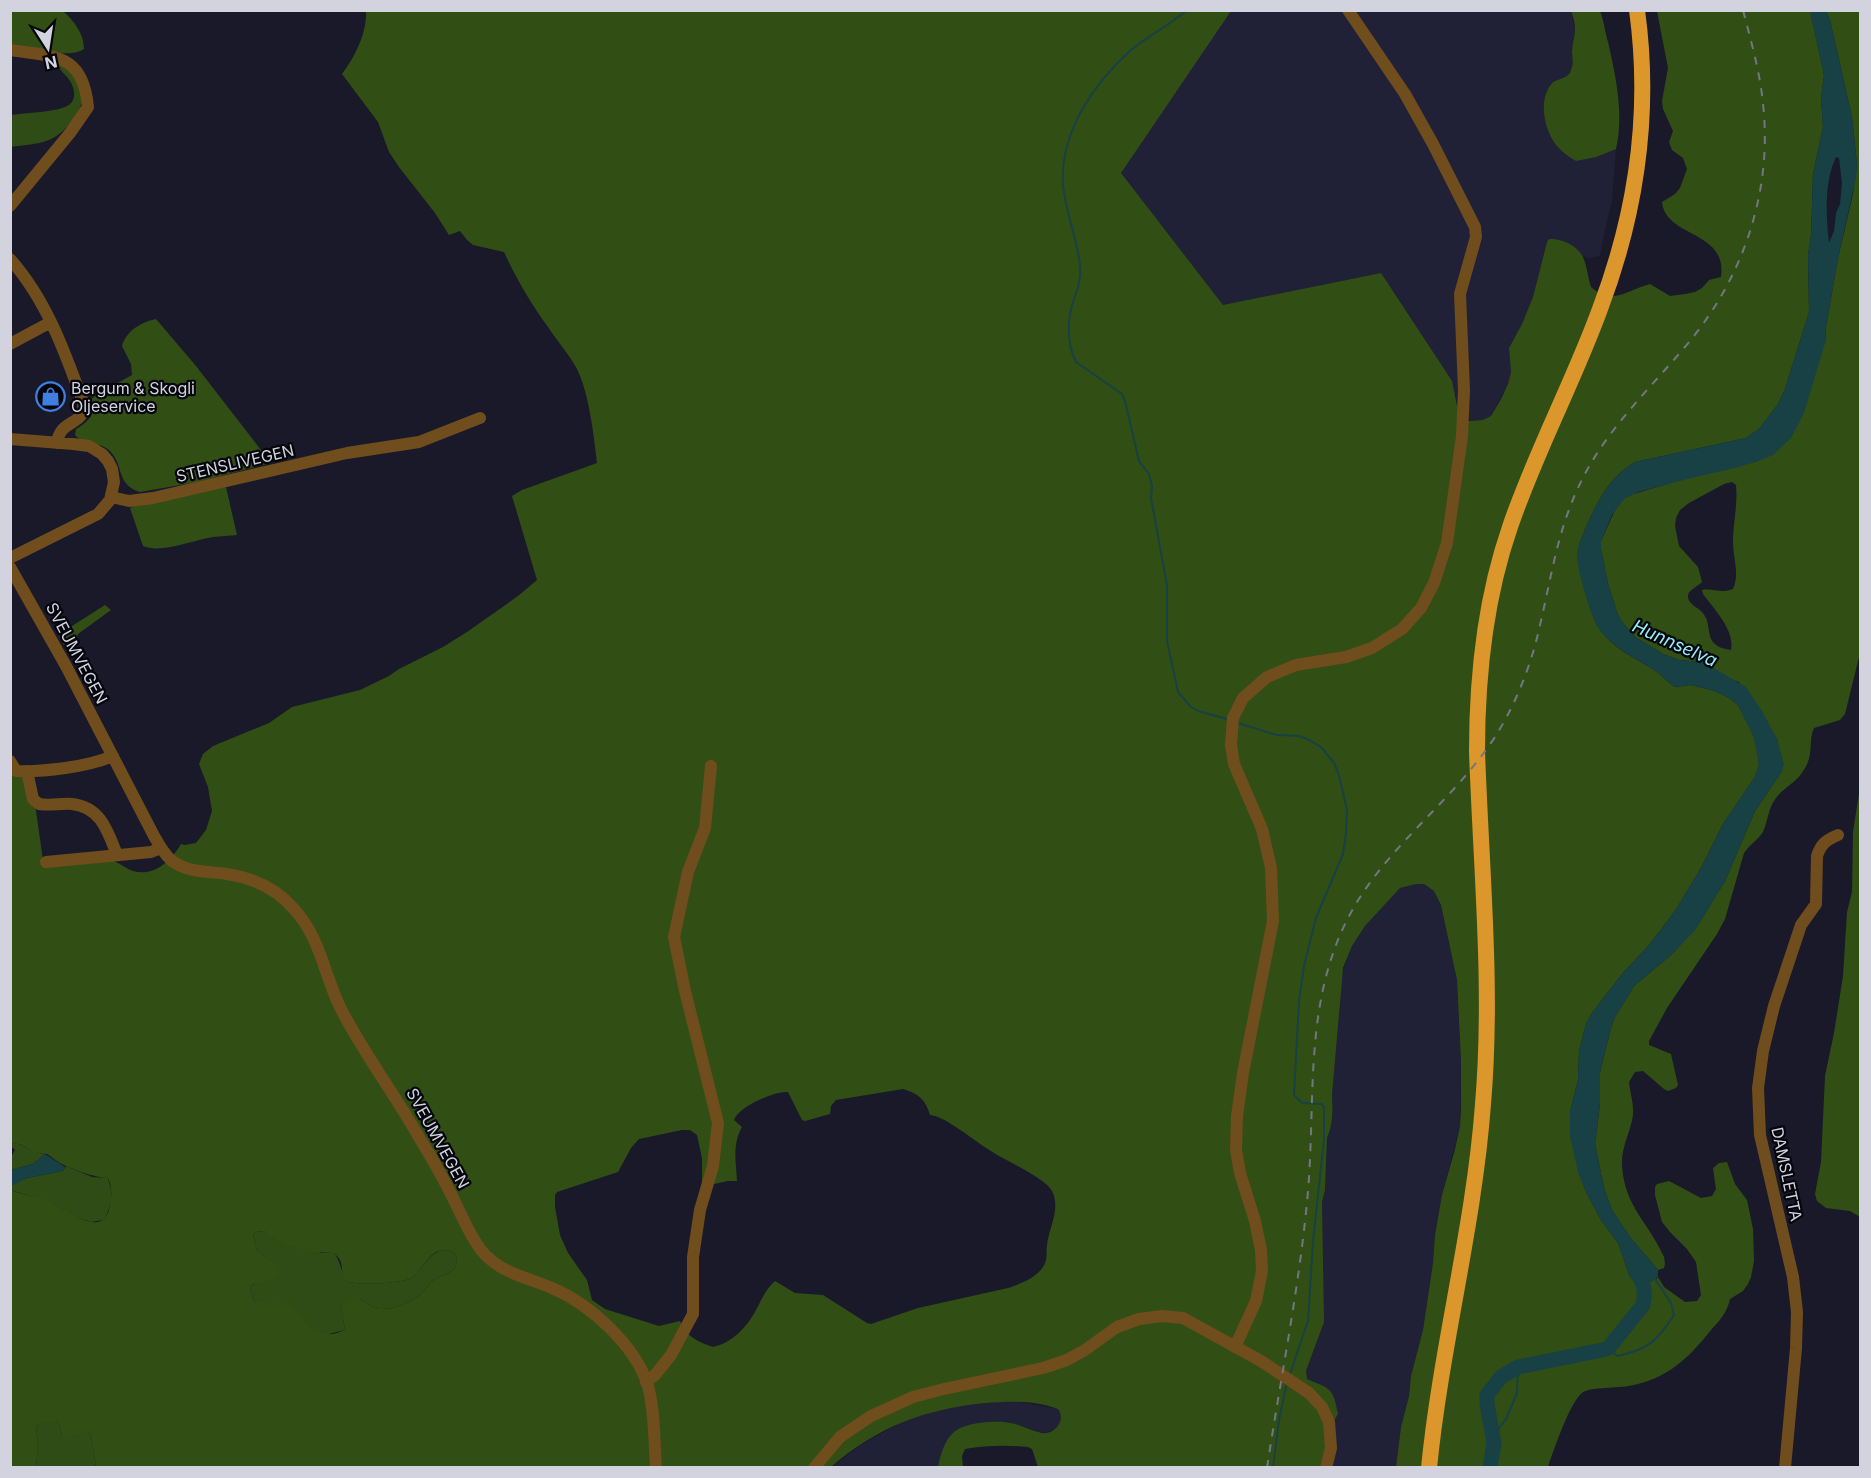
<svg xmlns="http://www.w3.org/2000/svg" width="1871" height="1478" font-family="Inter,sans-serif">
	<rect width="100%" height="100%" fill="#19192a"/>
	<path fill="#202137" d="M1231 10 1571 11 1575 29 1572 49 1573 66 1570 74 1568 77 1553 82 1546 93 1544 100 1557 146 1565 154 1576 161 1616 149 1612 201 1605 229 1600 256 1589 258 1583 256 1574 247 1547 242 1533 297 1522 324 1509 348 1511 372 1508 384 1491 416 1484 420H1460L1456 397 1381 273 1223 305 1120 173Z
		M1416 884H1424L1434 891 1441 906 1457 980 1461 1061 1460 1126 1442 1195 1435 1235 1433 1263 1423 1330 1411 1376 1409 1396 1401 1427 1396 1467H1330L1334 1421 1338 1414 1318 1383 1307 1379 1306 1371 1316 1345 1323 1298 1322 1202 1325 1190 1327 1138 1330 1130 1333 1110 1332 1095 1341 992V976L1352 946 1365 926 1400 888Z
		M1013 1401 1058 1409 1061 1412 1062 1419 1061 1423 1055 1429 1044 1433 1009 1422H989L940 1459 938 1467 831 1468 860 1445 910 1418 949 1407 973 1403Z"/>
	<path fill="#304c16" d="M58 62 75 74 83 98C81 108 77 115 70 123 53 145 37 143 11 147V115C24 113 57 112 67 106 77 101 75 89 70 81 66 74 58 71 58 62Z
		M15 1143C25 1145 34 1153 45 1154L33 1164 11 1170 10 1159 15 1150 11 1146V1144Z
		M66 1166 92 1177 108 1178 111 1190V1202L106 1217 103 1220 91 1222 76 1217 54 1204 11 1190V1185L27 1178 63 1171Z
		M264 1231 321 1253H334C341 1261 343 1279 347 1281 356 1286 403 1283 411 1278 420 1272 428 1256 437 1252 446 1247 461 1251 456 1265 453 1274 442 1275 434 1280 429 1283 426 1289 422 1293 412 1303 393 1310 379 1309 372 1308 365 1302 359 1298L341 1306 345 1330 325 1335 317 1333 281 1300 261 1303 254 1301 250 1289 251 1285 255 1284 267 1257 257 1251 253 1235 256 1232Z
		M52 1421H56L59 1424 62 1436H74L80 1432H88L91 1435 96 1467H36L38 1445 36 1425Z"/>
	<path fill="#314f14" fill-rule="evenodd" d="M1810 10 1824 75 1821 99 1823 127 1813 174 1811 235 1808 255 1809 312 1785 389 1778 404 1759 429 1746 438 1635 462C1610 476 1597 502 1586 527 1583 535 1578 545 1578 553 1577 567 1591 617 1599 628 1612 648 1634 657 1654 670 1662 675 1667 682 1675 687L1691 685 1715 691 1729 698 1738 705 1755 738 1759 765 1755 777 1723 824 1701 868 1675 911 1650 944 1622 974 1592 1013 1586 1024 1579 1051 1578 1080 1570 1112V1136L1585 1190 1601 1220 1618 1243 1630 1277 1656 1280 1658 1277 1664 1287 1685 1302 1697 1301 1701 1295 1696 1262 1687 1249 1670 1232 1662 1222 1655 1195V1187L1657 1184 1669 1181 1701 1198 1712 1196 1716 1189 1713 1168 1719 1163 1727 1162 1735 1184 1747 1200 1753 1229 1754 1261 1751 1277 1748 1284 1743 1291 1730 1299C1727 1313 1720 1320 1711 1330 1688 1359 1667 1379 1629 1386 1618 1388 1592 1387 1583 1392 1570 1401 1553 1452 1548 1467H1396L1401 1427 1409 1396 1411 1376 1423 1330 1433 1263 1435 1235 1442 1195 1455 1149 1460 1126 1461 1110V1061L1457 980 1441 905 1434 891 1424 884H1416L1400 888 1365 926 1352 946 1343 968 1341 992 1332 1095C1333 1110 1333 1124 1327 1138L1325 1190 1322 1202 1324 1322 1306 1371 1307 1379C1331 1389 1333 1388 1338 1414L1334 1421 1330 1467H1038L1032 1449 1028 1447C1006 1445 987 1445 965 1449L962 1456 963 1467H938C940 1457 944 1441 953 1433 964 1422 996 1420 1011 1423 1022 1425 1032 1431 1042 1433 1056 1435 1066 1419 1058 1409 1034 1400 1010 1401 985 1403 925 1409 877 1427 831 1467H96L91 1435 88 1432C77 1432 71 1441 62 1436L59 1424 56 1421 36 1425 38 1445 36 1467H11V1190C23 1195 37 1197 50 1202 63 1207 92 1232 105 1218 108 1215 109 1209 110 1205 112 1196 112 1186 108 1178 93 1177 81 1172 66 1166 60 1164 53 1158 47 1154 42 1153 37 1153 33 1151 25 1147 20 1142 11 1144L10 751 35 804 43 860C64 860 86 858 108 860 117 860 124 868 133 871 154 877 171 861 181 844L185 845 196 843 206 830 212 811 208 787 199 764 203 754 213 746 269 723 292 707 360 690 389 676 399 669 443 647 467 632 518 596 537 580 512 496 522 490 597 463C594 436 589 393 577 369 569 354 557 341 548 327 531 304 516 278 504 252L473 245 467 240 460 231 449 235 435 213 399 167 389 152 378 122 342 74C355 57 367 33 366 11H1231L1121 173 1223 305 1381 273 1452 381 1460 420 1468 421 1483 420 1491 416 1501 399 1508 384 1511 372 1509 348 1522 324 1533 297 1547 242 1549 239C1561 238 1578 246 1583 257 1587 266 1588 278 1591 287 1613 306 1627 290 1650 284L1670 296 1685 294 1695 292 1702 288 1709 280 1721 277C1728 230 1665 238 1662 202L1675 194 1680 188 1687 169 1683 158 1672 150 1669 142 1673 131 1663 109 1662 101 1668 68 1657 11ZM903 1089C918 1093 926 1100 930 1115 938 1116 945 1120 951 1124 966 1133 979 1144 994 1153 1007 1161 1046 1179 1052 1191 1061 1209 1049 1227 1047 1245 1046 1253 1048 1260 1043 1267 1036 1278 1020 1284 1008 1288L918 1308 871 1324 867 1323 823 1295 795 1293 775 1281C765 1290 762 1299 756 1310 747 1327 732 1343 713 1347 698 1342 685 1336 680 1321L659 1326 605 1309 592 1300 587 1280 568 1253 560 1235 555 1207V1195L557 1192 618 1172 631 1148 639 1139 682 1130H690L697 1135 702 1158V1183L705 1186 728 1181H737C736 1161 732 1145 742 1127L734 1120C738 1107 774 1091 788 1092L802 1120 805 1121 830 1114 831 1106 836 1100ZM264 1231 285 1244 311 1252 334 1253C336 1255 339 1258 340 1260 343 1266 341 1278 347 1281 356 1286 403 1283 411 1278 420 1272 428 1256 436 1252 446 1247 461 1251 456 1265 453 1274 442 1275 434 1280 429 1283 426 1289 422 1293 412 1303 393 1310 379 1309 372 1308 365 1302 359 1298L347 1300 341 1306 345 1330C318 1342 310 1326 293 1308 290 1305 287 1301 282 1300 272 1298 264 1304 254 1301L250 1289 251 1285 278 1277C278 1263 268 1257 257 1251L253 1235 256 1232Z
		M11 11H63C73 20 84 33 84 49 71 59 27 49 11 47Z
		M1571 11H1600C1604 21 1605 32 1608 42 1616 77 1624 114 1616 149L1596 157 1576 161C1569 157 1563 153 1558 147 1545 133 1538 102 1550 86 1555 77 1568 81 1571 70 1574 64 1572 58 1572 52 1572 44 1575 37 1575 29 1575 23 1573 16 1571 11Z
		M1826 11H1860V653L1845 714 1840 720 1814 728C1808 741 1814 753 1805 768 1797 783 1786 785 1776 798 1768 808 1768 821 1763 832 1758 840 1749 845 1744 853L1725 919 1717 934 1667 1008 1649 1041V1045L1671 1054 1678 1085 1676 1088 1668 1091 1664 1089 1643 1071 1635 1072 1629 1082C1630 1093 1634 1104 1633 1115 1631 1131 1621 1147 1622 1165 1624 1206 1649 1223 1664 1257L1665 1264 1664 1268 1658 1270 1630 1237 1612 1210 1604 1188 1595 1144 1600 1104V1072L1611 1028 1615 1017 1634 986 1671 955 1696 928 1725 881 1755 811 1782 771 1777 739 1739 682 1728 678 1703 662 1679 660 1663 654 1635 637 1622 622 1618 615 1608 584 1601 549V541L1616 508 1623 499 1630 495 1684 479 1758 461 1825 343 1826 327 1838 258 1853 194 1857 165 1852 117 1830 20ZM1732 482 1736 485C1738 504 1733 523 1733 542 1733 559 1740 573 1733 589 1720 594 1714 588 1702 590L1703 594C1714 609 1735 630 1731 650 1700 646 1715 626 1702 612 1698 607 1687 604 1688 595 1689 590 1698 586 1702 582L1698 567 1679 546 1675 526 1676 518 1680 510 1689 503 1724 484Z
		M156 319 196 366 271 463 197 482 140 492C116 485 124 465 110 451 100 441 84 446 75 435L76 429C89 421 96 415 90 400L99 393 132 375 131 364 122 346C126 331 141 322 156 319Z
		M226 487 237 535C229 536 221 536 213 537 193 540 161 554 143 546L130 508 136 505Z
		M105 605 111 610 78 634 75 646 69 647 64 645 59 637 61 633Z
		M1860 787V1217L1850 1211 1826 1208 1817 1201 1815 1194 1821 1162 1825 1076 1834 1033 1843 976 1847 912 1852 892 1853 832Z"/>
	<path fill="#174145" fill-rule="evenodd" d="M1810 11H1826L1830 20 1852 117 1857 165 1856 178 1838 258 1826 327 1825 343 1804 413 1791 438 1773 455 1758 461 1731 469 1691 478 1638 492 1624 499 1612 515 1601 541V549L1608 584 1618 615 1622 622 1635 637 1663 654 1679 660 1703 662 1746 687 1762 711 1777 739 1784 764 1782 771 1755 811 1725 881 1696 929 1671 955 1634 986 1615 1017 1611 1028 1600 1072V1104L1595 1144 1604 1188 1612 1210 1630 1237 1658 1270V1277C1652 1283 1644 1285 1636 1285L1630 1277 1618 1243 1601 1220 1585 1190 1578 1172 1570 1136V1112L1578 1080 1579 1051 1586 1024 1592 1013 1622 974 1650 944 1675 911 1701 868 1723 824 1755 777 1759 765 1754 738 1738 705 1729 698 1715 691 1691 685 1675 687C1667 682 1662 675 1654 670 1634 657 1613 648 1599 629 1591 617 1576 567 1577 553 1578 545 1583 535 1586 527 1597 502 1610 476 1635 462L1746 438 1759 429 1778 404 1785 389 1809 312 1808 255 1811 235 1813 174 1823 127 1821 99 1824 75ZM1836 157 1839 158 1842 183 1840 204 1836 213 1834 231 1829 243C1826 216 1824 182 1836 157Z
		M45 1154 65 1167 63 1171 27 1178 14 1185H11V1170L33 1164Z"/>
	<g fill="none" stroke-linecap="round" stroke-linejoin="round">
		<path stroke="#174145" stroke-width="2" d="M1187 10C1170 25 1149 35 1131 50 1094 83 1060 132 1063 184 1065 211 1077 237 1080 265 1081 276 1079 286 1075 296 1067 317 1066 342 1076 362L1122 394 1125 401 1139 461 1149 474 1152 486 1151 498 1167 585V641L1178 692 1191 707 1198 711 1227 719
			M1238 723 1277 735 1300 736 1311 741 1321 747 1334 763 1339 775 1347 810 1346 834 1343 854 1316 918 1304 966 1299 1000 1294 1095 1302 1103 1322 1104 1324 1107V1140L1313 1241 1308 1321 1290 1374
			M1607 1349 1618 1356C1649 1349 1657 1341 1674 1315L1671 1303 1655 1279
			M1494 1435 1506 1419 1517 1393 1518 1367
			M1273 1468 1279 1420 1287 1382"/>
		<path stroke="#174145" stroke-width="15" d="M1490 1468 1494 1443 1487 1404V1395L1501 1377 1518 1367 1607 1349 1611 1345 1643 1305C1647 1291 1641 1278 1637 1265"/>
		<path stroke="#704d1c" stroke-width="12" d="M10 50C55 57 83 53 88 107L70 133 10 206
			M10 259C46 299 65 352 83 402 87 427 60 417 57 443
			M10 344 51 322
			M10 439 73 444 89 446 102 454 108 461 112 469 114 482 110 500 98 514 10 558
			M111 497 129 501 153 498 347 453 419 442 480 418
			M10 567 66 666 153 834C158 843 163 853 171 860 187 873 207 871 227 874 253 878 277 889 294 909 320 937 324 974 340 1007 363 1053 395 1094 420 1139 432 1158 443 1178 453 1198 462 1216 469 1234 481 1250 499 1273 527 1277 552 1288 590 1304 636 1346 648 1386 655 1412 654 1441 656 1468
			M10 761 16 771C44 772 87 767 113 756
			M27 771 33 799 39 804C50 806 61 803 72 804 101 807 108 832 117 855
			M46 862 151 852 161 848
			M1235 1347 1256 1301 1262 1271 1261 1250 1255 1221 1240 1173 1236 1150 1237 1116 1243 1073 1273 921 1271 868 1262 829 1234 764 1231 745 1233 718 1243 698 1267 677 1296 665 1346 657 1372 648 1402 629 1421 608 1434 583 1447 543 1462 436 1464 390 1460 294 1476 237 1475 227 1433 144 1405 94 1348 10
			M646 1382 655 1375 671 1355 693 1314V1257L700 1210 713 1166 718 1123 685 991 674 937 688 872 705 828 711 766
			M814 1468 840 1437 871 1416 913 1397 944 1389 1043 1368 1067 1360 1085 1350 1117 1327 1139 1319 1162 1316 1183 1318 1261 1361 1309 1393 1322 1407 1329 1422 1331 1448 1326 1468
			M1785 1468 1796 1348 1797 1312 1793 1277 1760 1135 1758 1088 1763 1051 1774 1006 1801 925 1816 904 1817 856C1821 844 1826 840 1838 835"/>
		<path stroke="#db972b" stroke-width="16" d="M1429 1468C1441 1346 1474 1227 1483 1104 1493 987 1481 869 1477 751 1477 675 1485 599 1510 527 1535 453 1573 383 1600 309 1636 214 1651 112 1637 10"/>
		<path stroke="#757584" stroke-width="2" stroke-dasharray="8 8" stroke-linecap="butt" d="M1267 1468C1281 1375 1300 1284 1308 1191 1315 1108 1306 1024 1336 945 1370 855 1445 813 1495 737 1512 710 1525 680 1534 649 1549 595 1554 539 1578 488 1603 433 1646 393 1684 348 1742 281 1773 193 1763 104 1760 72 1751 41 1743 10"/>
	</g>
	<defs>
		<symbol id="shop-ring" viewBox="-11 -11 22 22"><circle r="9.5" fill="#05050c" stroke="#3f7fe0" stroke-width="1.5"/><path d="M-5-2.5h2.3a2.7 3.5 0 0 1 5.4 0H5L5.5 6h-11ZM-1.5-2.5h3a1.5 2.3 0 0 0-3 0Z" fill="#3f7fe0"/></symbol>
	</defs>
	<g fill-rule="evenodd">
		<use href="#shop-ring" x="34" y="380" width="33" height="33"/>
	</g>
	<g text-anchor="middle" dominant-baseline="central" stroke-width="4.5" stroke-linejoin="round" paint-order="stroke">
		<g font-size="16" fill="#d2d3df" stroke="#05050c" text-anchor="start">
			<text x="71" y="388">Bergum &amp; Skogli<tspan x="71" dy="18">Oljeservice</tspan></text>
		</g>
		<g font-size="16" fill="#d2d3df" stroke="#05050c">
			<text transform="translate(235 463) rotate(-13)">STENSLIVEGEN</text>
			<text transform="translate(77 653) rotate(62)">SVEUMVEGEN</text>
			<text transform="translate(438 1138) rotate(61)">SVEUMVEGEN</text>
			<text transform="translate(1787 1174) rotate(78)">DAMSLETTA</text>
		</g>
		<g font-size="18" font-style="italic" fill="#93eef7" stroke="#05050c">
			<text transform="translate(1675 643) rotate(24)">Hunnselva</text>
		</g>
	</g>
	<rect width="1871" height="1478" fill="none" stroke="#d2d3df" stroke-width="24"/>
	<g transform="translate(48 48) rotate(168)" stroke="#05050c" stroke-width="4.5" paint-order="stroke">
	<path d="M0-4.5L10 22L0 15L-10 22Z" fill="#d2d3df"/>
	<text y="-9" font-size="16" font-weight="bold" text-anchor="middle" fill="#d2d3df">N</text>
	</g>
</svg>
